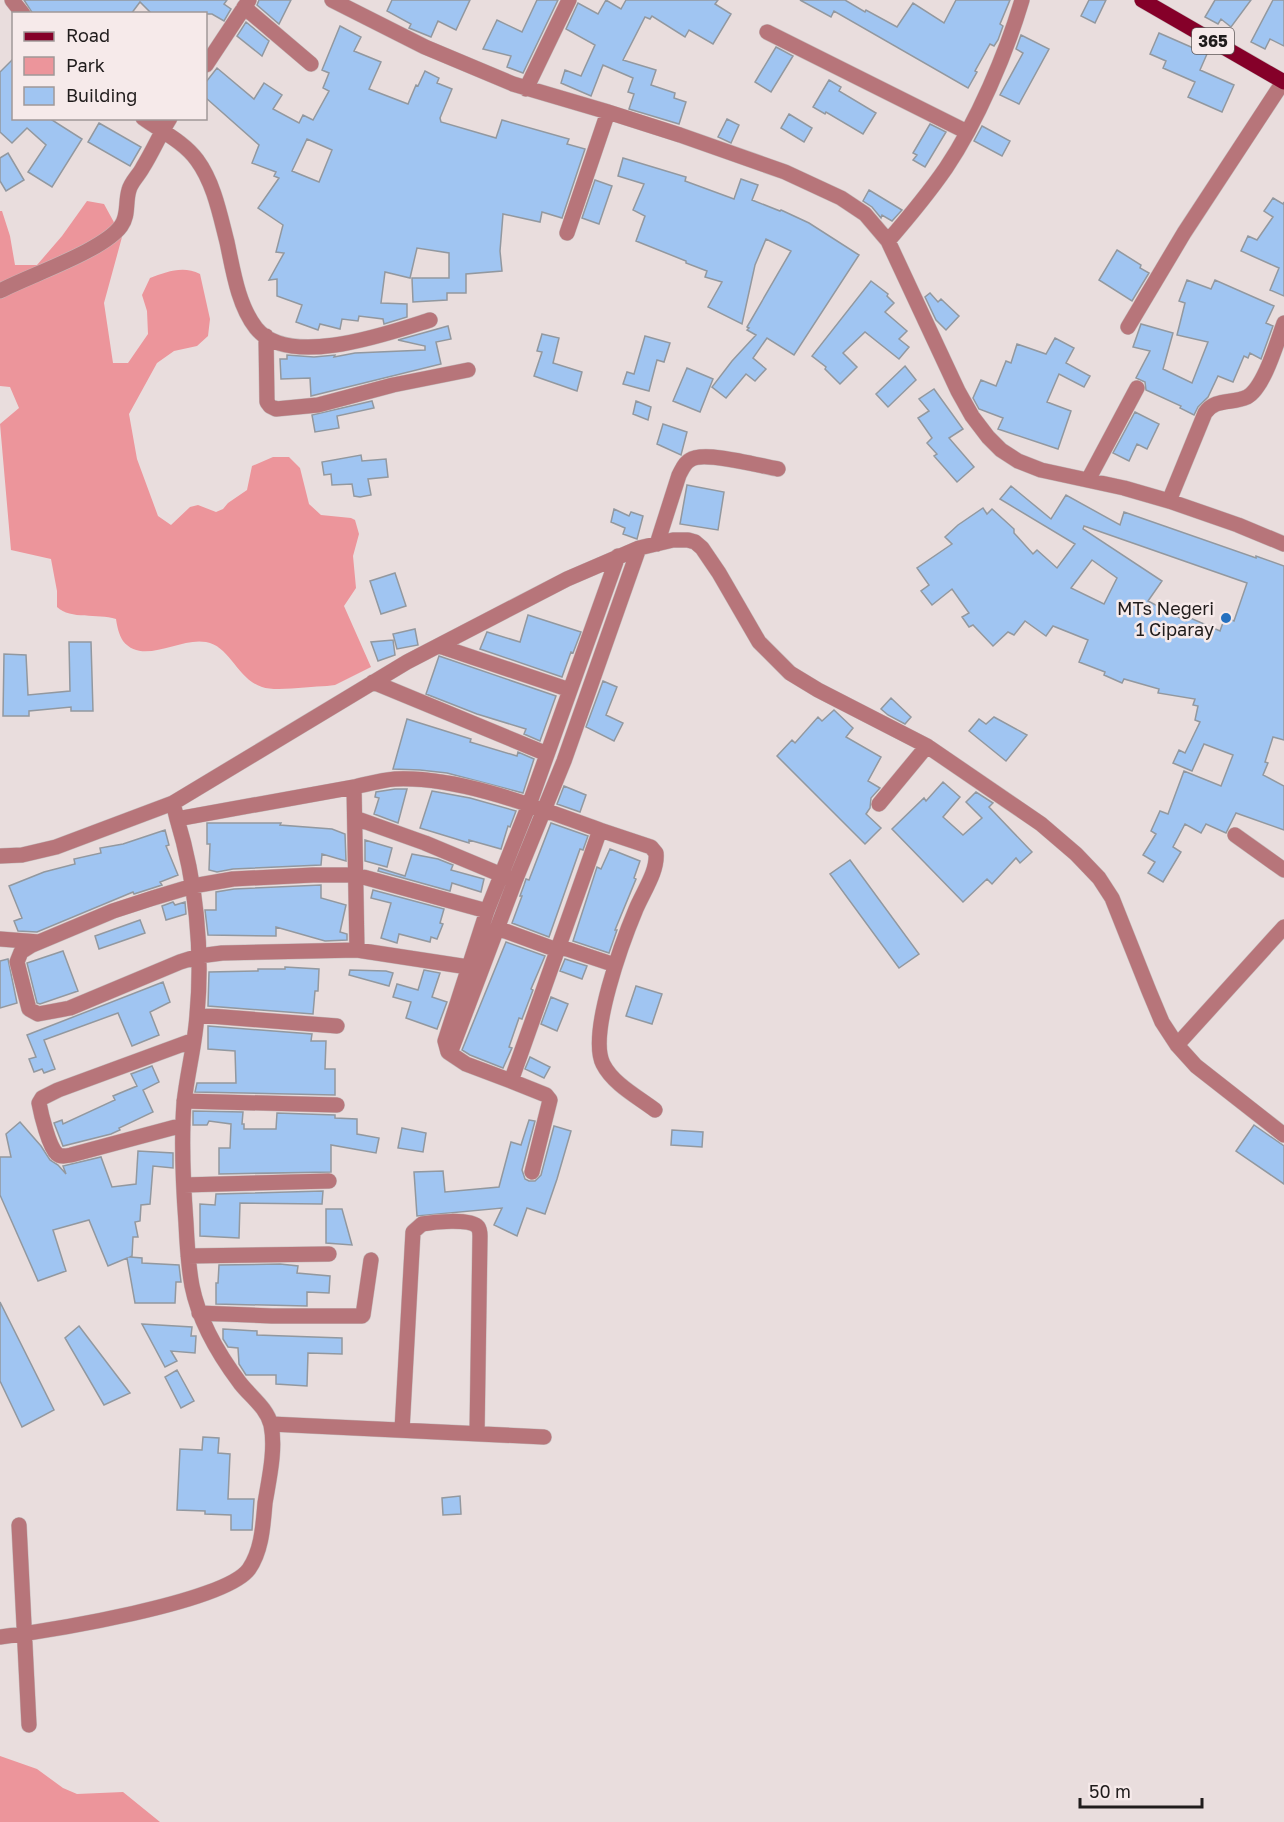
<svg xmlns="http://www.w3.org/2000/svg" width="1284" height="1822" font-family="'Golos Text',sans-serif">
	<rect width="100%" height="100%" fill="#e9dddd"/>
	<path fill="#ec959b" d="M87 201 104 204 122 237 104 303 113 363H128L148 334 147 311 142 295 150 278C166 272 183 265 200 274L210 319 208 336 197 346 174 351 157 363 129 414 137 459 158 516 171 525 190 507 198 505 216 512 223 509 228 503 247 490 252 466 273 457H289L300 468 309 504 321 515 351 518 355 520 359 534 353 556 356 588 344 606 371 667 335 685 327 686C311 686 276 692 262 687 237 679 230 646 206 642 179 637 143 666 123 641 119 635 117 626 116 619 97 613 71 620 57 607V591L51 559 11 550 0 424 19 408 10 387 0 386V211H2L10 236 15 265H37L62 236Z
		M0 1756 37 1769 63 1788 77 1794 123 1792 160 1822H0Z"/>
	<path fill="#a0c5f2" stroke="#92989f" stroke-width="1.5" fill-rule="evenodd" d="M24 0H227L224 4 231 9 224 21 212 14H152L140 2 131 14H33Z
		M259 0H291L279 24 257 5Z
		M392 0H470L456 30 438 21 431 37 409 28 411 24 387 11Z
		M537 0H558L523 73 507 67 511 56 483 49 497 20 522 32Z
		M606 0 621 9 626 0H718L715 4 731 14 713 44 689 30 685 37 652 16 650 19 645 17 623 60 656 70 651 85 675 93 674 98 686 102 679 124 629 109 634 94 628 92 633 78 603 65 591 96 561 83 565 70 581 76 595 45 566 29 578 3 598 14Z
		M800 0H845L865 12 866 10 897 27 913 3 944 23 956 0H1010L1000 24 1003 26 998 40 994 46 990 44 975 71 977 72 968 88 834 11 831 17Z
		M1089 0H1106L1095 23 1081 16Z
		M1215 0H1251L1231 27 1221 19 1218 24 1205 17Z
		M1273 0H1284V46L1270 39 1265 49 1251 42Z
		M246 22 269 41 262 56 237 36Z
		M340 26 361 37 354 51 381 62 369 89 408 104 416 85 418 86 425 71 439 78 437 83 452 89 440 118 441 122 496 138 502 120 569 139 567 144 585 149 562 218 542 212 540 222 503 214 500 251 502 271 466 274V293H447V300L413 302 412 278H449V253L417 248 410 278 385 272 381 303 407 304V317L384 324 383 319 359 316 358 321 342 319 340 329 320 324 318 330 296 322 302 305 277 296V279L269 280 284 253 276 252 283 225 258 208 279 178 274 176 276 172 252 163 259 145 206 98V82L217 68 254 99 264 83 282 95 273 109 299 123 303 115 313 120 329 91 323 88 329 73 322 70ZM307 139 332 150 319 182 292 171Z
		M1159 33 1207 54 1200 70 1234 85 1222 112 1188 97 1195 82 1163 68 1166 61 1150 54Z
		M1021 35 1049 49 1019 104 1000 95 1023 53 1016 49Z
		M776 47 793 56 771 92 755 82Z
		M14 58V118H49L82 139 52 187 28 172 46 145 27 128 12 143 0 132V72Z
		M829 80 841 87 839 91 876 113 863 134 826 112 825 114 813 107Z
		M789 114 812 128 804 142 781 128Z
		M727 119 739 125 731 143 718 137Z
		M99 123 141 147 130 166 88 142Z
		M930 124 946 132 925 167 913 160 917 155 913 153Z
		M982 126 1010 141 1002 156 974 141Z
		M8 153 24 180 6 191 0 181V158Z
		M623 158 686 177 685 181 734 199 741 179 758 185 752 200 780 211 781 210 809 223 859 255 794 355 767 338 753 358 766 369 755 381 746 374 726 398 712 387 732 361 756 335 747 330 749 328 747 327 791 251 766 239 755 265 742 324 708 307 722 282 705 277 707 271 686 263V261L636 241 645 216 633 210 644 184 618 176Z
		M595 180 612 186 599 224 582 218Z
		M869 190 902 210 892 221 882 215 881 218 872 207 863 201Z
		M1273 198 1283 204 1284 202V296L1270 290 1279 268 1241 251 1248 236 1257 240 1273 217 1264 211Z
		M1117 250 1141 265 1140 268 1149 273 1132 301 1099 280Z
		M1187 280 1211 289 1215 280 1274 306 1266 323 1273 326 1261 359 1250 353 1248 358 1244 356 1233 382 1218 376 1208 397 1198 407 1194 415 1180 408 1181 406 1146 390 1145 382 1136 378 1150 351 1133 347 1141 324 1173 333 1163 369 1192 383 1208 342 1177 335 1185 303 1179 301Z
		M871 281 888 294 887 296 894 303 885 312 907 331 899 339 909 347 899 359 865 332 843 353 857 367 840 384 825 369 826 367 812 356Z
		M930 293 938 302 941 299 959 316 946 330 936 320 925 297Z
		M448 326 451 339 436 342 441 364 311 396 310 378 281 379 280 359H287V355L314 357 335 355 334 357 355 353 425 350V346L398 340Z
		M542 334 559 338 553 363 582 372 577 391 534 376 542 352 537 351Z
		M645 336 670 343 664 362 657 360 649 391 623 384 627 372 634 374Z
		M1055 338 1074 348 1066 363 1090 376 1084 387 1059 374 1047 402 1071 411 1058 449 998 429 1003 418 979 409 973 398 981 380 996 386 1006 361 1011 363 1017 344 1046 354Z
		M905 366 916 380 888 407 876 394Z
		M687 368 713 379 700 412 673 401Z
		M934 389 963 429 949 438 974 467 957 482 934 456 937 454 927 443 932 438 918 418 929 411 919 399Z
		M372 401 374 408 337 416 339 428 315 432 312 415Z
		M636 401 651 407 648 420 633 414Z
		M1135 412 1159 424 1147 449 1137 444 1129 461 1113 453Z
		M663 424 687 432 681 455 657 444Z
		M361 455 362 461 386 459 388 477 368 479 371 495 360 497 354 496 352 484 332 485 331 474 324 475 322 462Z
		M687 485 724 492 718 530 680 524Z
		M1011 486 1051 519 1066 495 1120 525 1124 512 1256 558V556L1284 566V740L1273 737 1265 762 1268 763 1263 775 1284 786V830L1236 813 1226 833 1206 824 1201 833 1185 824 1173 847 1181 852 1163 882 1148 873 1155 862 1143 855 1156 834 1151 831 1160 811 1168 814 1184 771 1221 786 1233 755 1204 744 1192 771 1173 763 1179 750 1185 753 1200 722 1195 720 1198 706 1193 705 1195 699 1158 693 1159 689 1124 679 1122 683 1104 675 1105 672 1079 662 1088 640 1053 626 1046 636 1025 621 1014 635 1008 632 993 646 973 625 969 627 962 617 969 613 952 589 932 605 921 591 929 585 917 568 952 544 945 537 958 525 983 508 987 514 992 509 1014 529V533L1033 554 1037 550 1057 568 1075 544 1000 499ZM1084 526 1247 583 1234 621 1225 617 1220 631 1188 617 1186 621 1148 601 1162 581 1083 529ZM1092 560 1117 578 1104 604 1071 588Z
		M614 509 629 516 631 512 643 516 637 539 623 534 625 528 611 522Z
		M395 573 406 606 381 614 370 581Z
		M528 615 581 632 573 653 571 652 562 677 480 649 487 632 520 642Z
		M415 629 418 645 397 649 393 634Z
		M393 640 395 655 378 661 371 642Z
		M69 642H91L93 711H71V707L29 711V716H3L4 654 26 655 28 695 70 691Z
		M439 656 556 696 540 741 524 734 526 729 477 714 426 694Z
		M603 681 617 687 606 715 623 723 614 741 586 727Z
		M891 698 911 717 905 724 888 715 881 709Z
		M834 710 853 728 846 737 881 757 868 781 880 788 871 798 870 808 866 814 881 828 865 844 777 756 792 740 795 743 818 717 822 721Z
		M994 717 1027 735 1006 761 969 731 979 719 986 724Z
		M407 719 471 739 470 742 517 756 518 752 534 759 523 793 447 773 420 770 393 769Z
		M943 782 960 797 943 817 963 835 982 818 966 802 976 792 993 803 989 807 1032 852 1020 863 1016 858 992 884 987 879 963 902 892 829 924 798 926 801Z
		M564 786 586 795 580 812 557 804Z
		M395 789H407L398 823 374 814 379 798 375 797 376 792Z
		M432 791 470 798 516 811 510 827 508 826 501 849 469 840V843L420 828Z
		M207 823H281L280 825 332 829 345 834 346 861 322 854 321 865 233 869 217 872 209 870 210 844H207Z
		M551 823 588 836 583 850 580 849 549 937 512 923 522 896H520L524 885 526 879 529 880Z
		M165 830 169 845 166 846 178 875 160 882 162 885 134 894 133 892 37 932 18 931 14 921 22 918 9 886 44 872 75 864 74 859 101 853 100 848 123 844Z
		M365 840 392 848 387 867 365 861Z
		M610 849 640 861 634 878 636 879 615 930H617L609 953 573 941 597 867 601 869Z
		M412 854 438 859 453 865 451 870 484 879 481 892 452 883 450 891 378 871 379 868 405 876Z
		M850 860 919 954 899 968 830 874Z
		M321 885V898L346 905 340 932 347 934V940L325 941 276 927V936L208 935 205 910H216V892L234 889Z
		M373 890 444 909 440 923 443 924 437 939 431 937 430 942 399 934 397 943 381 938 391 903 371 898Z
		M173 902 175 905 185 902 186 914 166 920 162 906Z
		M140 920 145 933 99 949 95 936Z
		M506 942 545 956 531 989 533 990 522 1019 519 1018 509 1047 512 1048 503 1068 470 1055 462 1050Z
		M63 951 78 991 40 1004 37 1003 27 963Z
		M8 959 17 1003 0 1008V961Z
		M565 959 587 966 582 979 560 971Z
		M285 967 319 969 318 991H315L313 1014 208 1006 209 972 258 971V969H285Z
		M350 970 386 971 393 973 389 986 349 975Z
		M424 970 440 973 432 997 447 1002 437 1029 406 1018 411 1002 393 997 397 984 418 990Z
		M163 982 170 1002 150 1012 159 1035 132 1046 118 1013 44 1040 55 1069 44 1073 42 1069 34 1072 29 1059 36 1057 27 1035Z
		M636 986 662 994 652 1024 626 1016Z
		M551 997 568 1004 557 1031 541 1024Z
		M208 1026 312 1034 311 1041H326L325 1069H335V1095L195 1092 197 1083H236L235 1051 208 1049Z
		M530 1057 550 1067 544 1078 525 1069Z
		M152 1066 159 1082 143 1090 153 1112 119 1128 120 1130 111 1134 63 1146 54 1123 62 1120 63 1124 115 1100 113 1096 137 1086 131 1074Z
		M193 1111 243 1112 242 1124H244V1129H276L277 1113 335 1115V1118L357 1119V1134L379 1138 376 1153 331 1145V1172L219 1174V1148H230L231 1124 209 1121 207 1125H193Z
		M529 1120 535 1121 522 1170 525 1179 529 1181H535L541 1175 554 1126 571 1131 557 1179 545 1214 527 1208 517 1236 494 1225 502 1208 417 1216 414 1172 443 1171 445 1192 499 1187 511 1142 521 1145Z
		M20 1122 41 1146 50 1160 58 1165 66 1174 63 1166 101 1157 112 1187 136 1184 138 1151 173 1153V1168L153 1166 150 1204 141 1205 140 1221 135 1222 138 1237H133L132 1256 130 1257 142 1258V1263L179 1265 181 1282H176L175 1303H135L127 1258 108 1266 89 1220 53 1230 66 1271 38 1281 0 1195V1157H11L6 1134Z
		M1254 1125 1284 1146V1184L1236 1151Z
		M402 1128 426 1133 423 1152 398 1148Z
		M672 1130 703 1132 702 1147 671 1145Z
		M323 1191 322 1204 240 1203 239 1238 200 1236V1204L215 1205 216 1194Z
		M326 1209H342L352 1245 326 1243Z
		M280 1264 298 1266 297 1273 330 1276 329 1293 307 1292V1306L216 1304V1283H218L219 1265Z
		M0 1302 54 1410 22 1427 0 1381Z
		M142 1324 192 1327 191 1336H196L195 1353 171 1351 177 1361 165 1367Z
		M79 1326 130 1393 104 1405 65 1338Z
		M223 1329 257 1331V1335L342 1338V1354L308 1353 307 1386 276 1384V1375H246L239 1364 238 1348 228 1347 223 1339Z
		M177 1370 194 1401 181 1408 165 1377Z
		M203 1437 219 1438 218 1453 230 1454 228 1499H254L252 1530H231V1515L205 1514V1511L177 1510 180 1449 202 1450Z
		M460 1496 461 1514 443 1515 442 1498Z"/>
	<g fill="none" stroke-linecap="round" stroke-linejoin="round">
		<defs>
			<path id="street" d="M12 0 23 14
				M332 0 425 47 513 84 608 112 680 135 785 172 841 198 865 214 888 241 958 391 972 416 988 437 1001 450 1018 461 1041 470 1124 488 1169 501 1238 525 1284 544
				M244 7 311 64
				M767 32 967 132
				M206 65 249 0
				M526 89 569 0
				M143 118C161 131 184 142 197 160 214 183 220 215 227 242 233 270 238 305 256 328 289 369 389 333 430 320
				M567 233 608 112
				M888 241C908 218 928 194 946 168 977 122 1006 54 1022 0
				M0 291C30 275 103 251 121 226 129 215 125 203 129 190 131 182 139 175 143 167 153 151 160 134 170 118
				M1128 327 1184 233 1283 82
				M266 336 267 402 270 406 276 409 318 405 393 385 468 370
				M1088 480 1137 388
				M1169 501 1205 413C1215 398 1232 404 1247 397 1264 388 1277 342 1284 323
				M657 544 679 475C682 470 684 463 690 460 703 450 760 466 778 469
				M439 646 570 690
				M373 682 547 754
				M354 787 357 950
				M173 803 177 819 354 787C368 784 381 780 395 779 459 776 539 808 600 830L511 1081 466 1064 448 1052 445 1041 487 911 529 805 618 556
				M879 804 927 746
				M355 818 425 843 509 878
				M600 830 651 847 656 853C658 871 643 892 636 909 623 940 588 1034 603 1064 613 1084 638 1097 655 1110
				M1235 835 1284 870
				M0 856 22 855 56 847 173 803 407 662 567 579 639 548 673 540H688L695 542 702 548 719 573 759 642 790 673 818 690 927 746 1041 824 1076 854 1099 878 1112 898 1149 991 1162 1022 1177 1045 1196 1066 1284 1135
				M497 928 557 950
				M0 939 39 942
				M558 946 615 965
				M468 967 357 950 222 953 199 956 180 962 70 1008 38 1014 29 1009 17 962 21 952 32 945 113 911 153 898 193 886 233 879 313 875H356L487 911
				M197 1015 337 1026
				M1177 1045 1284 927
				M452 1048 515 881 564 761 639 548
				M511 1081 546 1095 550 1100 532 1172
				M184 1101 337 1105
				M183 1125 71 1155C66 1156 60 1157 57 1154 49 1147 41 1114 39 1103L42 1098 58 1090 194 1040
				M184 1185 329 1181
				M188 1256 329 1254
				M199 1313 272 1316H362L363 1315 371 1260
				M271 1424 544 1437
				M402 1430 413 1232 422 1224C433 1222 470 1218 478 1227 480 1230 480 1233 480 1236L477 1434
				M19 1525 29 1725
				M0 1637C46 1631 225 1603 249 1569 262 1550 263 1525 265 1503 269 1479 276 1449 271 1425 267 1408 251 1397 240 1383 219 1355 199 1321 192 1286 188 1265 187 1244 186 1223 183 1183 181 1143 184 1103 187 1074 195 1045 197 1015 203 950 196 881 177 819"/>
			<path id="primary" d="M1142 0 1284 82"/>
		</defs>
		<use href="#street" stroke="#c5baba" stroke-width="16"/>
		<use href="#primary" stroke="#c5baba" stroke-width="16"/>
		<use href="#street" stroke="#b7757a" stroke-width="15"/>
		<use href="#primary" stroke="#850029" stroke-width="15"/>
	</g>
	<circle fill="#2570bf" stroke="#f6eaea" stroke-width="2" cx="1226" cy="618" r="6"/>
	<g text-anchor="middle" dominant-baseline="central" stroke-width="5" stroke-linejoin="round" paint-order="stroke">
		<rect fill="#f6eaea" stroke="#605a5a" stroke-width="1.5" x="1192" y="28" width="42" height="26" rx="4.5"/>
		<g font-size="16" font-weight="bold" fill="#201c1c">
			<text x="1213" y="41">365</text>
		</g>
		<g font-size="18" fill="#201c1c" stroke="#f6eaea" text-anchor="end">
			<text x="1214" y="608">MTs Negeri<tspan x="1214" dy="21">1 Ciparay</tspan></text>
		</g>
	</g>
	<rect x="12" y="12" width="195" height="108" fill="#f6eaea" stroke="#a09898" stroke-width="1.5"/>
	<rect x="24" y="32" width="30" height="9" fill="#850029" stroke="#a09898" stroke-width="1.5"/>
	<text x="66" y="42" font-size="18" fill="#201c1c">Road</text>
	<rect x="24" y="57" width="30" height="18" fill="#ec959b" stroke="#a09898" stroke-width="1.5"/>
	<text x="66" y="72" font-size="18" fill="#201c1c">Park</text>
	<rect x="24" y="87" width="30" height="18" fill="#a0c5f2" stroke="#a09898" stroke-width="1.5"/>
	<text x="66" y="102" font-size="18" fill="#201c1c">Building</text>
	<path d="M1080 1798v9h122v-9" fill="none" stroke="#201c1c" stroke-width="3"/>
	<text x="1089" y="1798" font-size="18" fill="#201c1c" stroke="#f6eaea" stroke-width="4.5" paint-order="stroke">50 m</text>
</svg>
